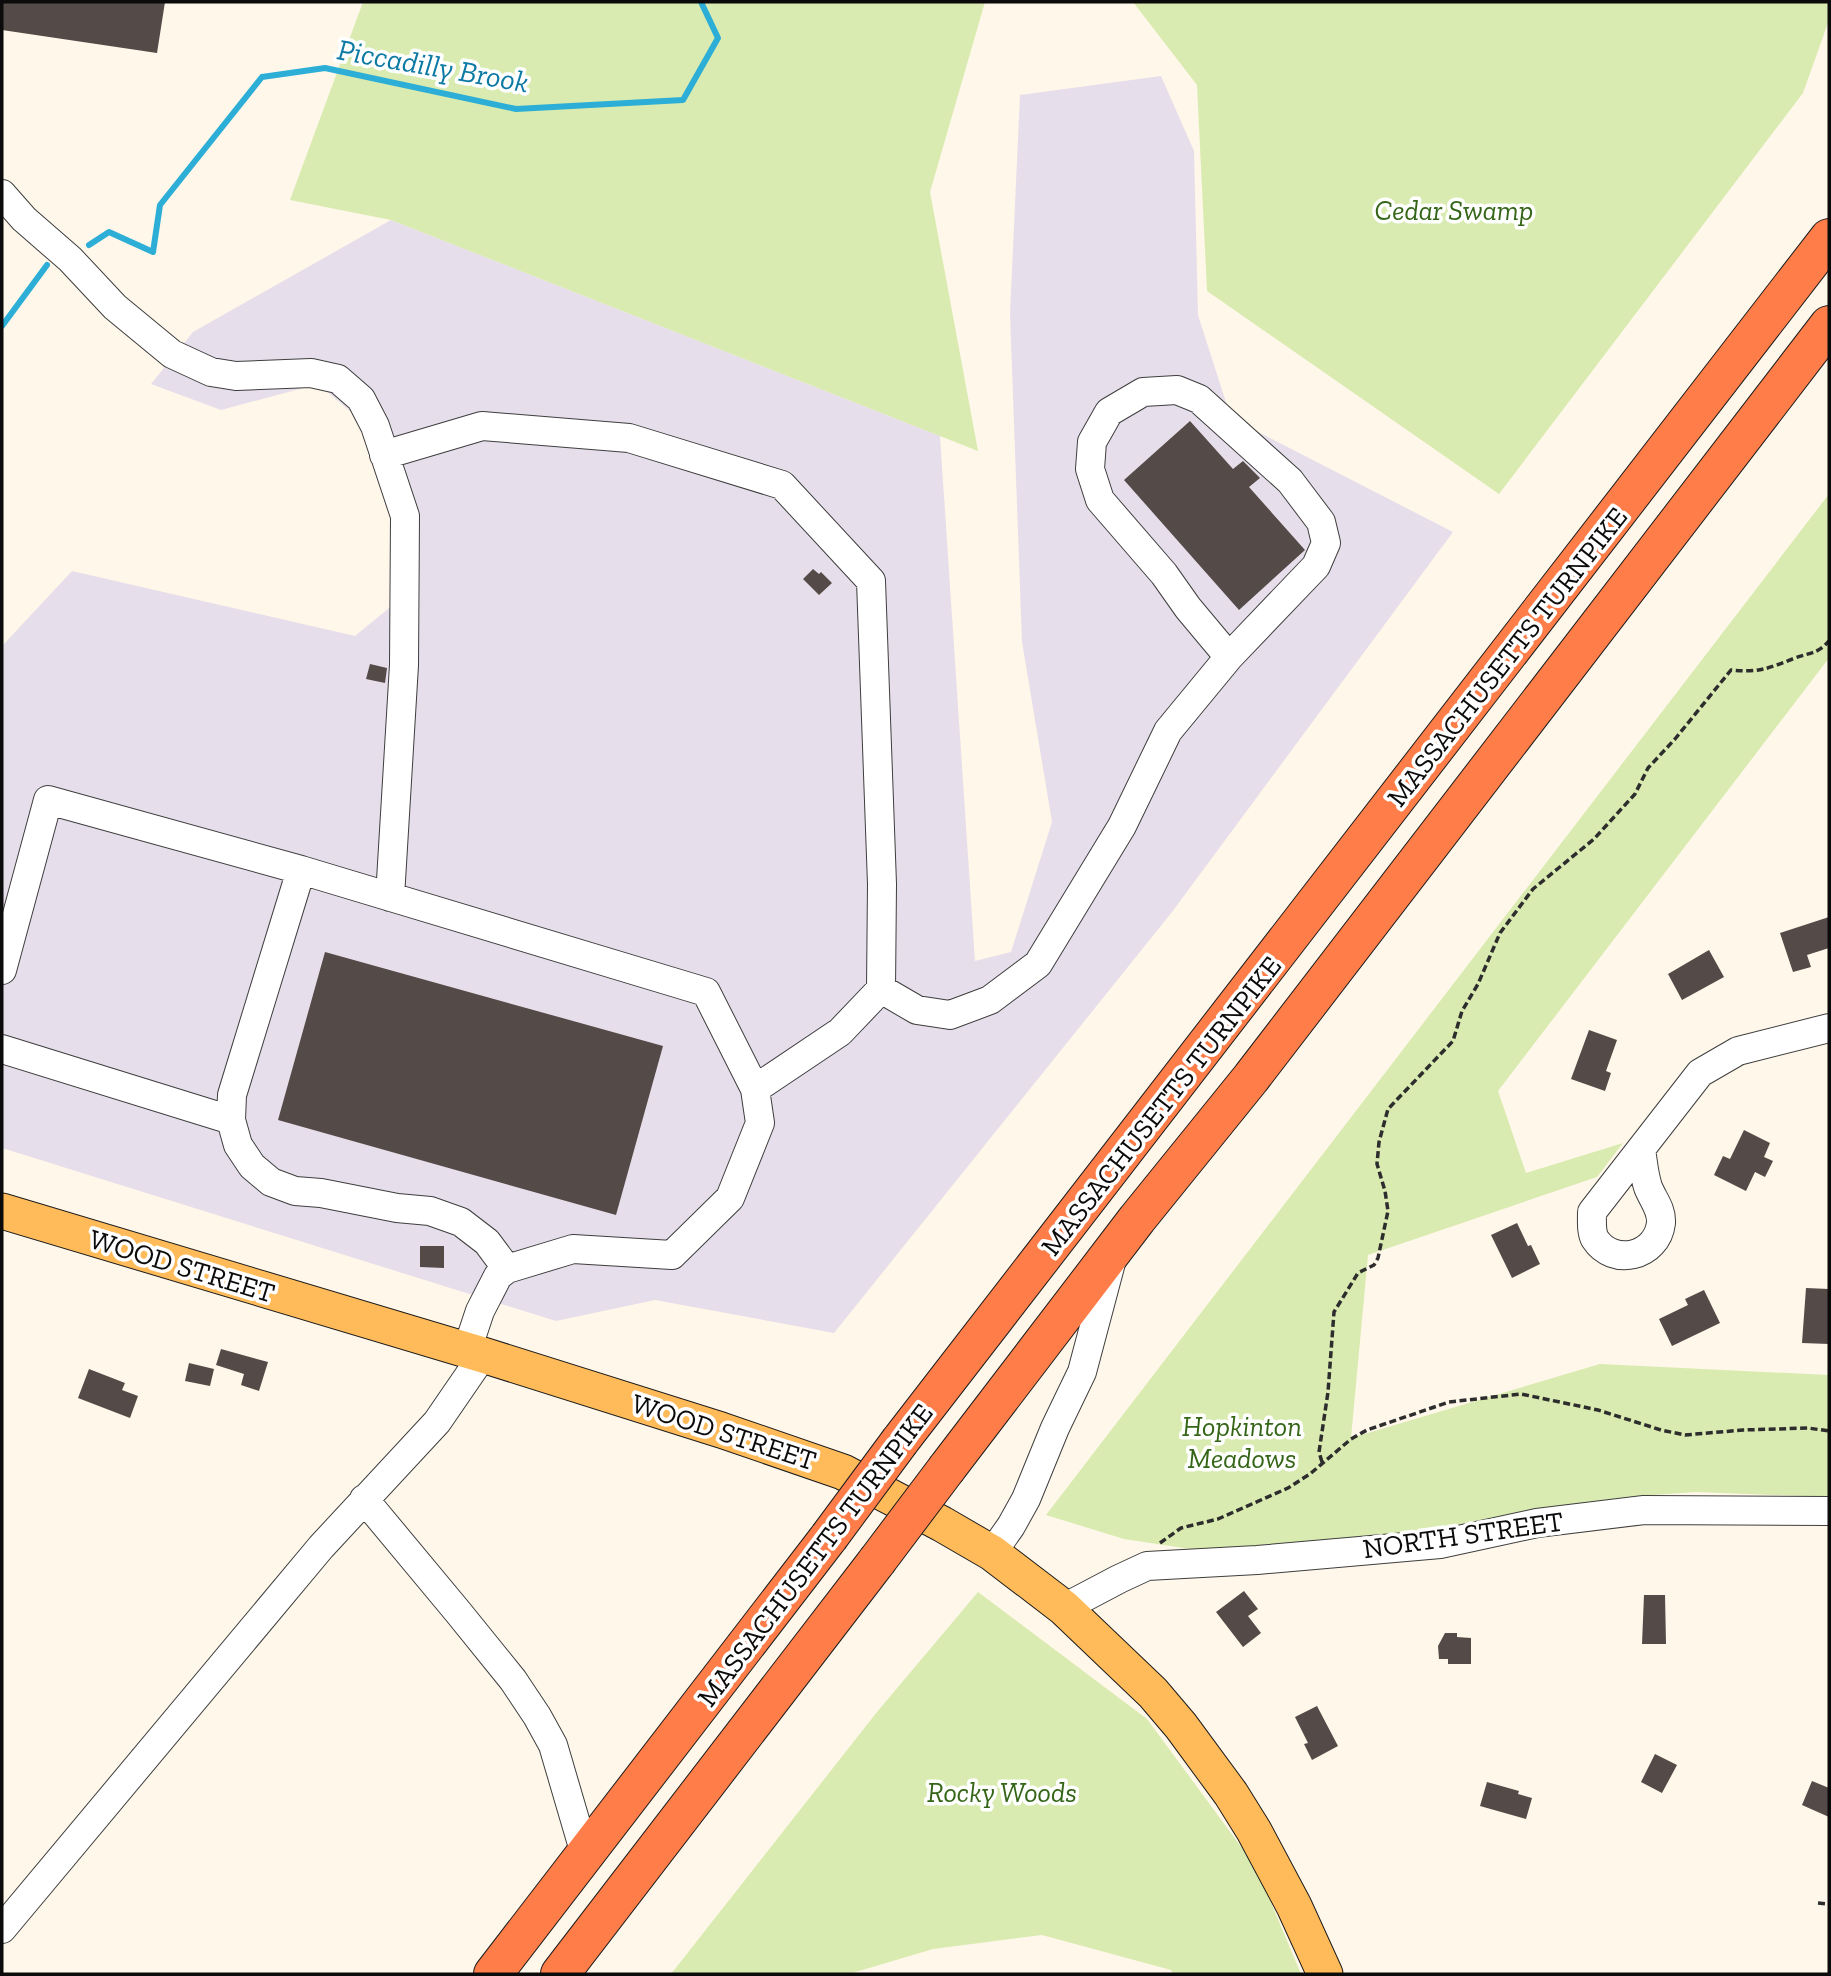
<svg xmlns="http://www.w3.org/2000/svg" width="1831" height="1976" font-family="'Zilla Slab',serif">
	<rect width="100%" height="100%" fill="#fff7e9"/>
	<path fill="#e7deeb" d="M1161 76 1194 151 1198 315 1231 418 1453 532 1172 912 834 1333 655 1300 556 1321 2 1148V646L72 571 355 636 394 604 401 517 365 424 318 384 221 410 151 384 193 332 391 220 940 436 975 961 1011 952 1052 822 1022 642 1010 314 1020 95Z"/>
	<path fill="#d9ebb0" d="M363 2H985L930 192 978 451 391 220 290 200Z
		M1133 2H1829V20L1803 93 1499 494 1207 291 1197 85Z
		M1829 494V658L1498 1091 1526 1173 1623 1143 1597 1177 1368 1255 1351 1438 1600 1364 1829 1375V1497L1696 1492 1653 1495 1594 1501 1531 1511 1458 1526 1309 1545 1197 1550 1124 1539 1046 1515Z
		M978 1592 1147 1719 1256 1867 1301 1974H1173L1171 1970 1042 1935 933 1949 849 1974H671L877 1712Z"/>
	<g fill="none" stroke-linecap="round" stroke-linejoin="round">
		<path stroke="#2caed6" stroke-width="6" d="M89 245 109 232 153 252 160 205 262 77 325 68 516 109 683 100 718 38 701 2
			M2 326 47 265"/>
	</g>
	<path fill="#544a47" d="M2 2H165L157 53 2 30Z
		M1190 421 1233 469 1243 461 1260 478 1249 487 1305 550 1239 610 1124 480Z
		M813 569 819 574 821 572 832 583 819 595 803 579Z
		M370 664 387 668 385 683 366 679Z
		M1829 917V948L1807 955 1811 967 1793 972 1780 933Z
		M1709 950 1724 977 1682 1000 1668 974Z
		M325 952 663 1046 616 1215 278 1120Z
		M1589 1030 1617 1040 1606 1071 1611 1073 1605 1091 1571 1079Z
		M1744 1130 1770 1143 1764 1157 1773 1161 1765 1177 1755 1172 1746 1191 1714 1175 1723 1156 1730 1159Z
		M1517 1223 1528 1246 1531 1245 1540 1264 1512 1278 1491 1235Z
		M420 1246H444V1268L420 1267Z
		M1806 1288 1829 1289V1344L1802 1343Z
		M1704 1290 1720 1323 1672 1346 1659 1319 1688 1305 1685 1299Z
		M221 1349 268 1362 259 1391 241 1385 244 1374 216 1365Z
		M189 1363 214 1369 210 1386 185 1381Z
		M89 1369 125 1383 122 1390 138 1396 130 1418 78 1398Z
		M1244 1591 1258 1609 1248 1616 1261 1633 1243 1647 1216 1612Z
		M1644 1595H1665L1666 1644H1642Z
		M1445 1633H1457V1637L1471 1638V1664H1448V1659H1439L1438 1646Z
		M1317 1706 1338 1746 1312 1760 1304 1744 1308 1743 1295 1717Z
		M1655 1754 1677 1765 1662 1793 1641 1782Z
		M1812 1781 1829 1788V1817L1802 1805Z
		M1487 1782 1519 1791 1518 1794 1532 1798 1526 1819 1480 1806Z"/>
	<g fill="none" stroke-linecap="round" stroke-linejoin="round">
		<defs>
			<path id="minor" d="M2 194 24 219 70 259 115 307 172 354 211 372 236 376 311 373 338 379 361 399 375 426 405 516 404 665 390 897
				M384 455 482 426 629 438 782 485 871 581 882 884 881 989 840 1032 755 1089 760 1123 730 1198 672 1255 573 1249 507 1269 498 1276 480 1311 467 1350
				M2 970 48 800 301 870
				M881 989 917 1010 950 1015 990 1000 1038 964 1122 826 1168 731 1229 657 1188 608 1164 574 1100 500 1090 469 1092 442 1109 412 1143 392 1177 390 1199 399 1290 481 1321 522 1326 543 1316 566 1229 657
				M2 1049 231 1120
				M1641 1149C1643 1162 1644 1175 1648 1187 1653 1200 1662 1209 1661 1223 1657 1257 1613 1267 1595 1239 1591 1232 1592 1220 1592 1212L1700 1073 1738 1051 1829 1028
				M507 1269 487 1242 461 1222 430 1211 397 1208 321 1193 295 1191 271 1182 252 1166 238 1145 231 1120 232 1095 301 870 706 992 755 1089
				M364 1499 458 1612 513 1680 537 1716 553 1745 585 1854
				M992 1553 1011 1526 1026 1499 1055 1428 1082 1372 1112 1259
				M1064 1608 1119 1579 1147 1566 1257 1560 1440 1544 1537 1523 1644 1510 1829 1511
				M2 1929 321 1547 437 1422 483 1355"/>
			<path id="major" d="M2 1211 483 1355 721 1430 843 1472 942 1524 992 1553 1064 1608 1153 1693 1181 1726 1231 1794 1254 1831 1294 1906 1325 1974"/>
			<path id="highway" d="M900 1441 1829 238
				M947 1468 1137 1219 1251 1078 1829 325
				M493 1974 829 1537
				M560 1974 877 1561"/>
		</defs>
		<use href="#minor" stroke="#3e3e3e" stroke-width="30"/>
		<use href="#major" stroke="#1c1c1c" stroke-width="37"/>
		<use href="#highway" stroke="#1c1c1c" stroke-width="40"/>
		<path stroke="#2d2d2d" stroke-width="3.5" stroke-dasharray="7 3.5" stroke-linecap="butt" d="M1322 1462 1319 1452 1328 1392 1334 1312 1358 1273 1374 1265 1378 1258 1388 1211 1385 1191 1377 1164 1379 1142 1388 1109 1453 1041 1462 1011 1478 984 1500 933 1533 889 1594 839 1635 794 1648 768 1675 739 1731 670C1760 673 1769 668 1795 658 1812 652 1817 654 1829 641
			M1160 1543 1181 1528 1218 1519 1288 1488 1310 1474 1351 1439 1367 1430 1449 1402 1521 1394 1598 1410 1661 1430 1685 1435 1743 1430 1808 1428 1829 1431
			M1818 1903 1829 1904"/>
		<use href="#minor" stroke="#fff" stroke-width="28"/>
		<use href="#major" stroke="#ffbb59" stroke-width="35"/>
		<use href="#highway" stroke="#fe7d48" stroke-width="38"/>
		<defs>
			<path id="highway-bridge" d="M829 1537 900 1441
				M877 1561 947 1468"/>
		</defs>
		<use href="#highway-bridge" stroke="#1c1c1c" stroke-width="40" stroke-linecap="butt"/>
		<use href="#highway-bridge" stroke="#fe7d48" stroke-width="38"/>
	</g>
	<g text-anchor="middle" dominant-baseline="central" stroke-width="7" stroke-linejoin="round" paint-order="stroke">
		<g font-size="28" font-style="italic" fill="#356618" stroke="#fff">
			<text x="1454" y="210">Cedar Swamp</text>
			<text x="1242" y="1426">Hopkinton<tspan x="1242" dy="32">Meadows</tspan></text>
			<text x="1002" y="1792">Rocky Woods</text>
		</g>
		<g font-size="28" fill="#0b0b0b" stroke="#fff">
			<text transform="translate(1507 657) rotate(-52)">MASSACHUSETTS TURNPIKE</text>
			<text transform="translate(1161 1106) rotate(-52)">MASSACHUSETTS TURNPIKE</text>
			<text transform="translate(182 1266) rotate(17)">WOOD STREET</text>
			<text transform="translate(724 1432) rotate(18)">WOOD STREET</text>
			<text transform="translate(1463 1535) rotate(-8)">NORTH STREET</text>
			<text transform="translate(815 1555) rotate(-53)">MASSACHUSETTS TURNPIKE</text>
		</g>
		<g font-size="30" font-style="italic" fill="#0d7aa3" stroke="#fff">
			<text transform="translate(433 66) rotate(10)">Piccadilly Brook</text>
		</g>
	</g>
	<rect width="1831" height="1976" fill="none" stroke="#0b0b0b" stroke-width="7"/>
</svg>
